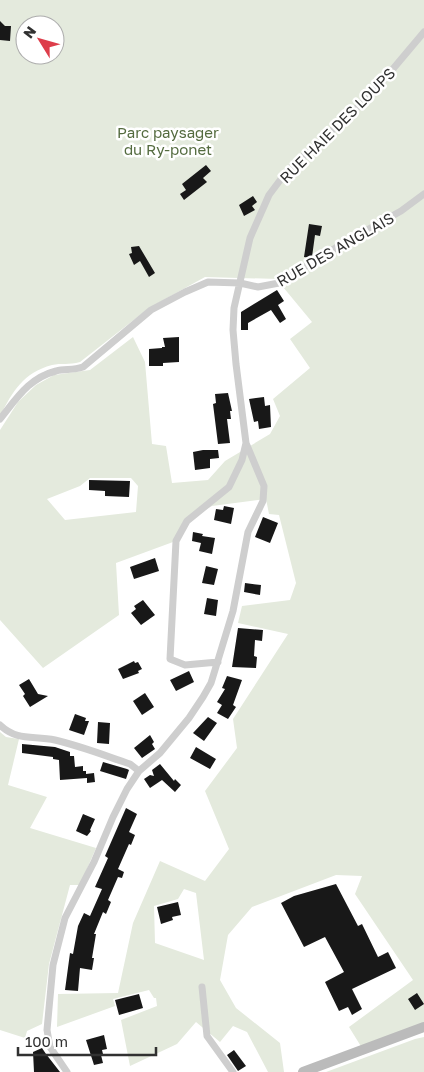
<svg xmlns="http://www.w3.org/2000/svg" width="424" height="1072" font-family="'Golos Text',sans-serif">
	<rect width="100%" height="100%" fill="#fff"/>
	<path fill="#e4eadd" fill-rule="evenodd" d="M0 0H424V1025L362 1048 349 1027 413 980 355 894 362 876 336 875 252 907 228 935 220 980 236 1008 280 1043 284 1072H268L247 1032 233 1026 220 1042 196 1022 177 1044 130 1066 121 1020 157 1006 156 998H154L149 990 113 999 115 1006 57 1027 58 994 118 993 133 923 160 861 205 881 229 849 205 791 237 748 233 719 288 634 238 623 242 606 290 600 296 583 279 515 269 514 266 499 212 506 186 521 173 542 116 563 119 615 43 668 0 620V430L18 402 36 385 54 375 90 370 133 337 145 362 152 444 166 446 172 483 208 480 225 461 270 434 280 416 273 399 310 368 290 339 312 322 283 287 284 285 279 279 205 277 149 308 80 362C69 365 61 363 52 365 23 373 13 391 0 416ZM25 25H55V55H25ZM90 478H131L138 486 136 512 65 520 47 499 80 486ZM184 889 196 893 204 960 155 943 154 906 178 899Z
		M0 732 6 737 19 739 8 785 47 797 30 828 96 848 80 885H70L49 964 42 1024 27 1031 25 1038 0 1030Z
		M424 1037V1072H326L415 1039Z"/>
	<path fill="#181818" d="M0 21 5 26H11L10 41 0 40Z
		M206 165 211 171 203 178 207 182 184 200 180 194 186 190 182 184Z
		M253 196 257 202 252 206 255 210 244 216 239 205Z
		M309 224 322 226 320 236 315 235 312 257 310 258 304 257Z
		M139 246 155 273 149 277 140 261 134 265 129 254 132 253 131 247Z
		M277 290 284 301 278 305 286 319 280 323 271 310 248 323V330H241V312Z
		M179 337V362L163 363V366H149V349L162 348V347H165L163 338Z
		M228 393 232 411H230L231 419H227L230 443 218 444 213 404 216 403 215 394Z
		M264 397 265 406 270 405 271 427 259 429 258 421 254 422 249 399Z
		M203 450H218L219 458 210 459V468L195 470 193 452Z
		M89 480 130 481 129 497 105 496V491L89 490Z
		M224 506 234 508 231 524 214 520 216 509 223 510Z
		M263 517 278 523 270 543 255 537Z
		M193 532 203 534 202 536 215 538 212 554 199 551 201 543 192 541Z
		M155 558 159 571 134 579 130 567Z
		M206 566 218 569 214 585 202 583Z
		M245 583 261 585 260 595 244 592Z
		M207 598 218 600 216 616 204 614Z
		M143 600 155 615 141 625 131 613 136 609 134 606Z
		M238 628 263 630 262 641 255 640 254 656 257 657 256 668 232 667Z
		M134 661 135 663 138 662 142 669 138 671 139 673 123 679 118 669Z
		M189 671 194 682 176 691 170 680Z
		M227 676 242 680 233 705 236 707 228 719 217 713 222 705 217 702 225 689 222 688Z
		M29 679 38 694 48 696 30 707 23 696 25 694 19 685Z
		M145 693 154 707 142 715 133 701Z
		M75 714 86 718 85 721H89L84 735 69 730Z
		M208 717 217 723 204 741 193 733Z
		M98 722 110 723 109 744 97 743Z
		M150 735 154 742 152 744 155 749 142 758 134 748Z
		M22 744 55 747 70 752V756H74L75 767 83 766V771H86V774L94 773 95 782 87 783V778L60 780 59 760 53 759V757L22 753Z
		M196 747 216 759 210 769 190 758Z
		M103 762 127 769 129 770 126 779 100 771Z
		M160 764 174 781 175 779 181 785 175 792 162 780 150 788 144 779 150 775 154 776 152 770Z
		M126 808 137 814 129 832 135 835 131 845 129 844 118 869 124 872 122 878 118 877 108 900 111 902 106 914 103 912 94 934H96L92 958H94L92 970 80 968 78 991 65 990 70 953 73 954 78 926 84 913 90 916 102 889 95 887 108 858 105 856Z
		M83 814 95 819 90 830 91 831 87 836 76 831Z
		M336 884 358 926 362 924 378 957 388 952 396 968 352 989 362 1009 352 1015 348 1007 339 1011 325 982 344 972 325 937 304 947 281 903 294 896Z
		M178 902 181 915 172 917 173 920 161 924 157 907Z
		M417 993 424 1004 415 1010 408 999Z
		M139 994 143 1008 119 1015 115 1000Z
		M104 1035 107 1049 102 1050 103 1054 101 1055 103 1063 94 1065 86 1040Z
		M42 1048 46 1054 60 1072H34L33 1052Z
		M234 1050 246 1066 238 1071 227 1055Z"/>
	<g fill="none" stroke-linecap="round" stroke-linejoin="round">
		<path stroke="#cecece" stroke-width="7" d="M0 419C17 398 29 378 56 371 65 368 72 371 83 367L151 310 185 292 208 282 240 283 258 287 279 283 342 244 401 211 424 194
			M218 662 185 665 170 659 176 541 187 521 229 487 242 460 246 443
			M0 725C18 742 34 735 55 740 81 746 106 756 130 764L139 771
			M202 987 207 1036 233 1072
			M67 1072 50 1047 47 1030 53 965 65 918 94 862 113 817 127 789 139 771 160 753 189 718 203 697 211 683 233 611 248 532 263 501 264 486 246 443 236 364 233 330 234 308 250 238 269 195 287 171 371 95 424 32"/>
		<path stroke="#bbb" stroke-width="10" d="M303 1072 424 1027"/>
	</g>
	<g text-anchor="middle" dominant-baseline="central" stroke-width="5" stroke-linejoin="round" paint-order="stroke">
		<g font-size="15" fill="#313131" stroke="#fff">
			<text transform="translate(337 125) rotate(-45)">RUE HAIE DES LOUPS</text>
			<text transform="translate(335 249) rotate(-30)">RUE DES ANGLAIS</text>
		</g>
		<g font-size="15" fill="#546b3f" stroke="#fff">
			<text x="168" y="132">Parc paysager<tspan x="168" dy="17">du Ry-ponet</tspan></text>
		</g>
	</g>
	<g transform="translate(40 40) rotate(307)"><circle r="24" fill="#ffffff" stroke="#adadad"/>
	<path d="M0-4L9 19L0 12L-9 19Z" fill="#dd3d4a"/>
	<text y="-8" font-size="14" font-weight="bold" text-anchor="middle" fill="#313131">N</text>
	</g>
	<path d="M18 1047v8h138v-8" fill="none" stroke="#313131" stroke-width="2.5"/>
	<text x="25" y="1047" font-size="15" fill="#313131" stroke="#ffffff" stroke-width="4" paint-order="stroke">100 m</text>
</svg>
